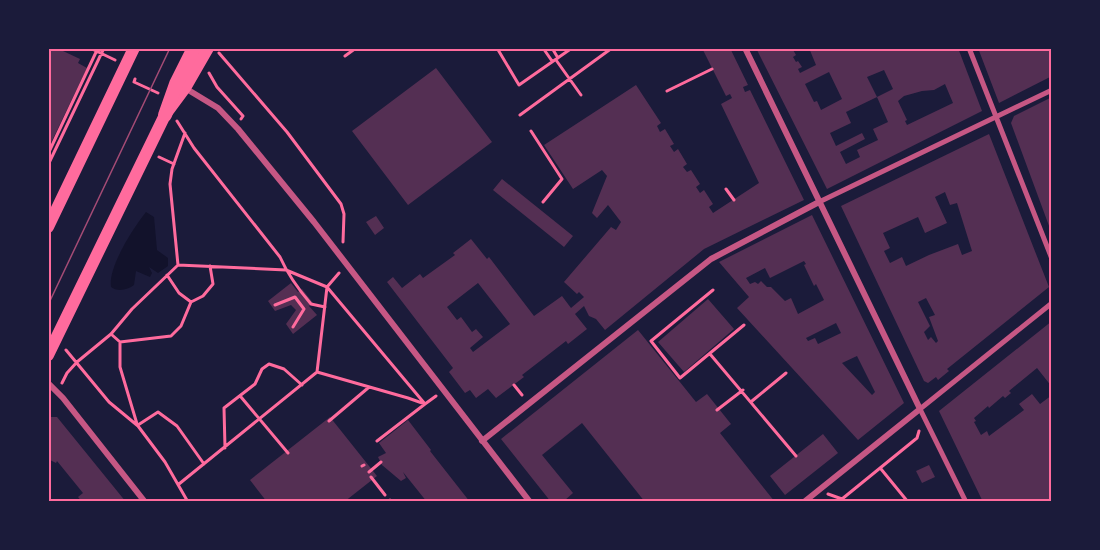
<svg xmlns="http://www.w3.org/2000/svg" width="1100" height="550" font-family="'Asap Condensed',sans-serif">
	<rect width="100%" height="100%" fill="#1b1b3a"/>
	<path fill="#12122b" d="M146 212 154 217 157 250 168 258V266L158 273 149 267 152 273 150 277 136 271 134 285C128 290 117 292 111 287 108 267 133 228 146 212Z"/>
	<path fill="#542f53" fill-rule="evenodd" d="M48 48H65L63 51 80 59 78 63 87 68 48 149Z
		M702 48H730L748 85 743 87 745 92 750 90 804 200 704 249 605 330 596 319 589 316 584 306 575 314 587 329 568 344 566 341 522 375 524 377 496 398 488 389 476 398 470 390 465 393 449 372 453 368 387 282 393 277 402 288 420 274 423 278 455 255 453 253 471 239 487 259 489 257 534 316 562 296 571 308 584 297 579 292 577 294 564 282 611 227 616 230 621 222 608 205 597 218 592 213 607 176 602 170 573 189 544 145 636 85 661 123 657 126 660 132 665 129 674 144 670 146 674 152 678 149 687 164 683 167 687 172 691 170 700 184 696 187 700 193 704 190 713 204 709 207 713 213 759 183 721 104 732 98 730 94 726 96ZM478 283 510 324 473 352 470 348 483 337 476 329 472 332 461 317 457 320 447 307Z
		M756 48H792L796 55 793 57 796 62 798 61 802 67 798 69 800 73 816 65 809 48H958L982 111 827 189ZM884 70 893 89 877 97 888 122 873 129 878 140 857 150 860 157 846 164 840 152 865 139 862 133 836 146 830 133 851 123 846 112 877 97 867 77ZM829 72 842 99 821 110 817 101 814 102 805 84ZM945 84 953 103 907 125 905 121 907 120 898 101 904 96 922 91 934 90Z
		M978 48H1052V76L999 103Z
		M436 68 492 142 408 205 352 131Z
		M1052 97V234L1011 123 1014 116Z
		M989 134 1049 287 947 369 949 371 938 380 936 377 928 383 924 381 841 206ZM945 192 950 205 957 203 972 251 962 255 958 244 929 255 906 266 902 257 890 263 884 251 890 248 883 233 918 217 925 233 947 223 935 197ZM926 298 935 315 929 317 938 341 936 343 931 337 928 340 924 332 930 326 918 302Z
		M502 179 573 236 564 247 493 190Z
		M812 215 904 403 858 440 737 308 749 297 719 262ZM804 261 806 264 804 265 814 286 816 284 824 300 798 314 791 298 785 301 771 287H767L761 281 758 284 755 282 750 284 746 278 765 268 770 278ZM836 323 841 333 818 344 815 338 808 341 806 338ZM857 356 875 392 872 395 842 363Z
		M376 216 384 228 375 235 366 222Z
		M291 283 298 292 302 289 313 303 309 306 317 315 293 334 286 324 296 310 291 305 275 311 268 301Z
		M708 299 734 329 684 372 658 342Z
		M1052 321V387L1037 368 1009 391 1011 393 1005 398 1003 396 989 408 988 406 974 418 976 421 974 422 981 435 987 431 989 436 1024 410 1019 404 1032 394 1040 404 1052 395V502H983L939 411Z
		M638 330 696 402 707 394 731 424 720 433 775 502H645L582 423 542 455 573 493 564 501 565 502H551L501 439Z
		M48 417H57L126 502H82L78 497 83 493 57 461 56 463 48 459Z
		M330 417 377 476 344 502H267L250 480Z
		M408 420 431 450 430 451 470 502H427L403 472 406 478 401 481 382 465 378 457 386 453 379 443Z
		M823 434 838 453 785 495 770 476Z
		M929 465 935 477 922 483 916 471Z"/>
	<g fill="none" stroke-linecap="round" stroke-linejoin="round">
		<path stroke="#ff6b9d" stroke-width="3" d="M90 48 115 60
			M497 48 519 85 572 48
			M543 48 552 61
			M552 48 558 58
			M219 53 287 132 341 204 344 214 343 242
			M345 56 356 48
			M556 60 581 95
			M209 73 217 87 243 116 241 119
			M135 79 134 82 158 93
			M667 91 712 69
			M520 115 612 48
			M177 121 194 148 280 257C288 275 299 290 311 304L325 307
			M531 131 562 179 543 202
			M48 154 98 48
			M159 157 174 164
			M48 165 104 48
			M726 189 734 200
			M178 265 286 270 327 287 317 372 179 484
			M339 273 327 287 425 404 377 441
			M167 275 179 293 191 302
			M713 290 651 341 680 378 744 325
			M275 305 295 297 304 309 293 327
			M111 334 120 342V367L137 424
			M120 342 171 336 181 326 191 302 203 296 213 284 210 266
			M66 350 109 402 138 426 165 462 188 502
			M710 354 796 456
			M317 372 408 398 425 404 436 396
			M62 383 67 373 77 362 111 334 132 309 178 265 170 184 172 169 185 133
			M514 385 522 395
			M241 397 288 453
			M752 401 786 373
			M717 410 743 390
			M329 421 368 388
			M138 425 158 412 177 426 204 464
			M225 448 224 408 255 384 262 369 269 364 284 369 302 385
			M362 466 364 465
			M881 469 908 502
			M369 472 381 462
			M371 477 385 495
			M828 494 842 499 917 438 919 431"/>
		<path stroke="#c65784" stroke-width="4.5" d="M389 502 390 501"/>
		<path stroke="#c65784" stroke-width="5" d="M969 48 1052 259
			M819 202 1052 90
			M966 502 920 409 1052 303"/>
		<path stroke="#c65784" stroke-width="6" d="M745 48 920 409 804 502
			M185 88 218 108 238 129 314 222 530 502
			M48 383 63 398 145 502
			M482 441 711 259 819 202"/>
		<path stroke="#ff6b9d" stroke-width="12" d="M48 227 134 48
			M48 355 165 115 185 88 208 48"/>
		<path stroke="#ff6b9d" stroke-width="14" d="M165 115 176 84 194 48"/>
		<path stroke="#a44b75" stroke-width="1.5" d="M48 305 170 48"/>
	</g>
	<rect width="1100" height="550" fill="none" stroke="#1b1b3a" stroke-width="99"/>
	<rect x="50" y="50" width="1000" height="450" fill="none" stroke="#ff6b9d" stroke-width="2"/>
</svg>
